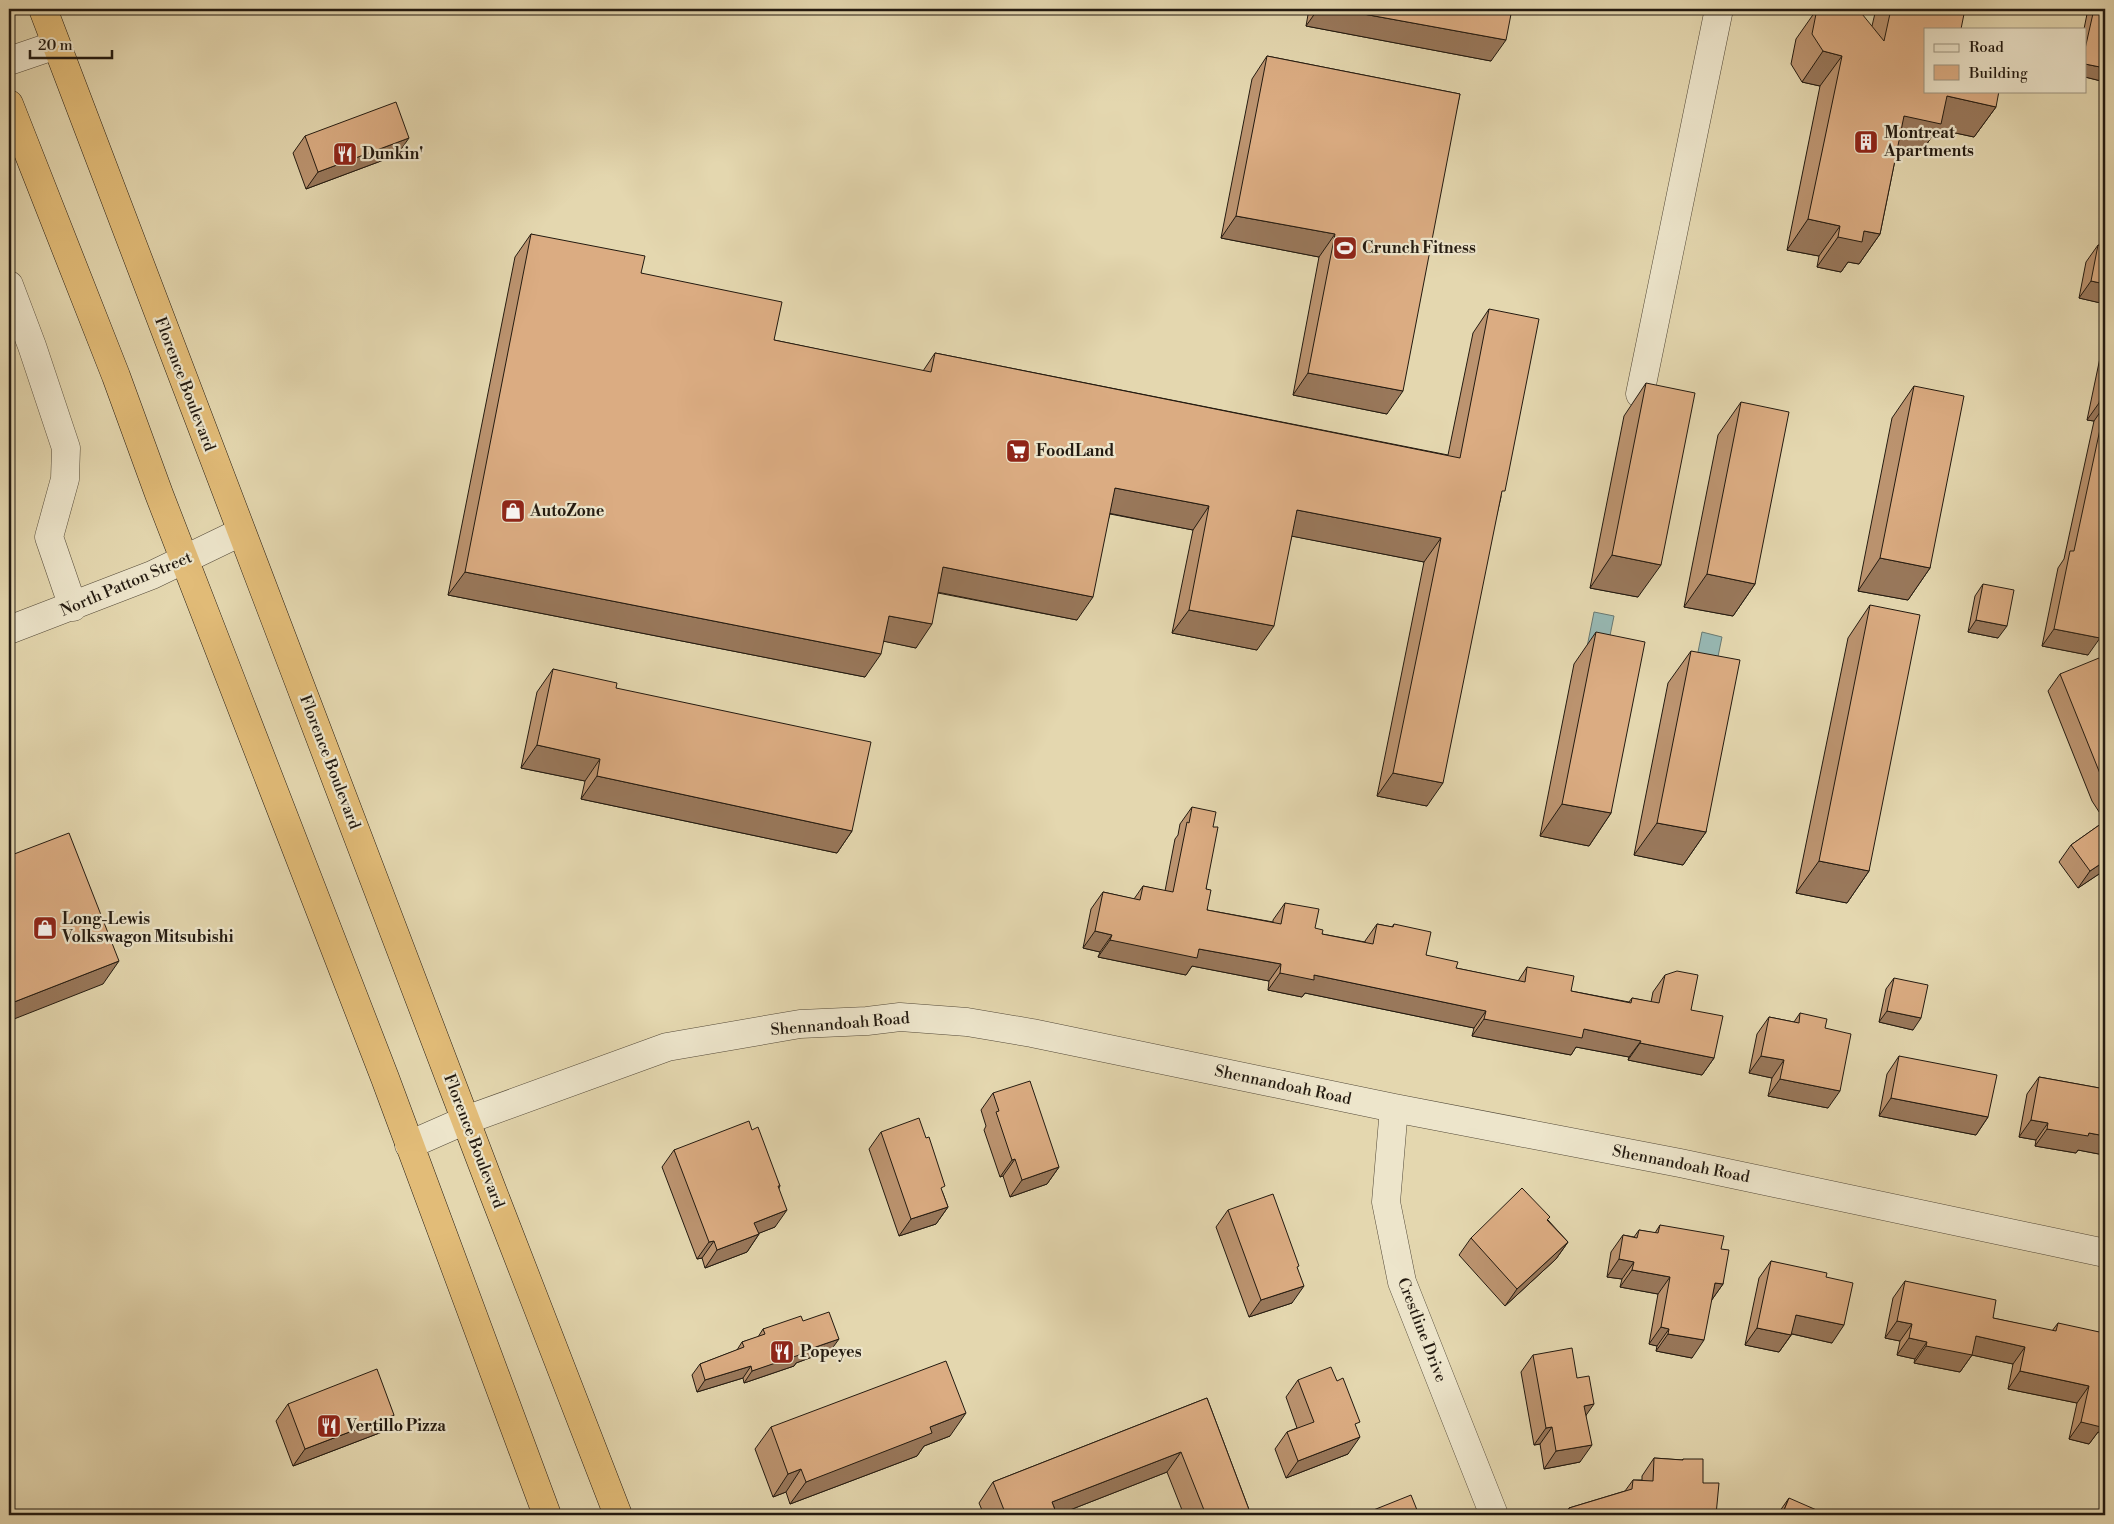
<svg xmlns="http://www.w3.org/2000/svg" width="2114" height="1524" font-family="'Libre Bodoni',serif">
	<rect width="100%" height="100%" fill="#e4d7af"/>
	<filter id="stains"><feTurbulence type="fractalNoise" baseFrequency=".004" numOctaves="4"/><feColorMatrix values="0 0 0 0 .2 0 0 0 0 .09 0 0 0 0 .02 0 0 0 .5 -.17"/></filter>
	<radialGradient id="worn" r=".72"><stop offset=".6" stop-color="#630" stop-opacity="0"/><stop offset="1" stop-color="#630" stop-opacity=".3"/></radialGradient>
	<path fill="#97b8b3" stroke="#697972" d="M1594 612 1614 616 1606 655 1586 652Z
		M1702 632 1722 637 1714 676 1694 672Z"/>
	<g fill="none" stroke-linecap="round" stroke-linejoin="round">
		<defs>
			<path id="minor" d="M9 61 56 45
				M9 285 32 346 66 448 65 479 49 537 73 607
				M1640 394 1719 9
				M9 630 152 575 241 532
				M1394 1108 1386 1202 1402 1282 1494 1515
				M409 1145 466 1120 667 1047 800 1024 867 1021 900 1017 967 1022 1032 1033 1394 1108 1680 1163 2105 1253"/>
			<path id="highway" d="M43 9 491 1187 618 1515
				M9 104 116 376 159 494 385 1078 547 1515"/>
		</defs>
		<use href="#minor" stroke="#534938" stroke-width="29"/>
		<use href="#highway" stroke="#231a10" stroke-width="29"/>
		<use href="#minor" stroke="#ede5cb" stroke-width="28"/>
		<use href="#highway" stroke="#e2bc78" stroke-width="28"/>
	</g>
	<path fill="#bc9470" stroke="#231a10" d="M1309 9H1512L1491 61 1306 26Z
		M1817 9 1872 26 1876 9H1965L1925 91 1996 107 1974 137 1937 129 1920 154 1897 150 1880 234 1859 264 1848 262 1841 272 1817 267 1819 256 1787 250 1820 86 1802 82 1791 64 1796 39Z
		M2088 9H2105L2101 81 2085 77V29H2084Z
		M1267 56 1460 94 1387 414 1293 395 1319 257 1221 238 1252 79Z
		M305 136 397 155 306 189 293 153Z
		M531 234 641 273 774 340 923 371 935 353 1448 455 1473 333 1489 309 1501 497 1427 806 1377 796 1424 562 1292 536 1257 650 1172 633 1193 530 1110 514 1077 620 938 593 916 648 884 641 865 677 448 595 515 257Z
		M2098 245 2105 247V304L2079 298 2086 262Z
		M2105 334V583L2088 655 2042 646 2058 568 2064 559 2094 421 2087 420Z
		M1646 383 1638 597 1590 588 1624 416Z
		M1914 386 1930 568 1908 600 1858 591 1892 418Z
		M1741 402 1755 584 1733 616 1684 607 1718 435Z
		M1983 584 1998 638 1968 632 1975 596Z
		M1870 605 1869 871 1847 903 1796 893 1848 638Z
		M1596 632 1611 813 1589 846 1540 836 1574 664Z
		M1691 651 1706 832 1683 865 1634 855 1668 683Z
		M553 669 616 688 852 831 837 853 581 799 585 781 521 768 537 692Z
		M2060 674H2105V821L2092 801 2048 691Z
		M1192 807 1213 827 1206 889 1207 910 1273 922V920L1285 903 1322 934 1365 942V941L1377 924 1392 927 1394 924 1426 955 1456 968 1518 981 1527 967 1571 991 1629 1002 1632 998 1651 1002 1653 992 1665 975 1691 1010 1714 1058 1702 1075 1628 1060 1629 1057 1576 1047 1571 1055 1472 1036 1474 1028 1305 993 1302 997 1268 990 1269 981 1192 966 1186 975 1098 957 1100 952 1083 948 1091 909 1103 892 1134 899 1143 886 1165 891 1175 839 1178 835 1180 824Z
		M2105 821V870L2078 888 2059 862 2071 845Z
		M1894 978 1913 1030 1879 1022 1886 989Z
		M1800 1013 1825 1028 1828 1108 1768 1096 1772 1078 1749 1073 1757 1034 1769 1017 1794 1022Z
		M1899 1056 1988 1117 1976 1135 1879 1116 1887 1074Z
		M2039 1077 2105 1089V1153L2104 1155 2078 1150 2076 1153 2035 1146 2036 1140 2019 1137 2027 1094Z
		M993 1093 1059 1167 1047 1184 1010 1197 1003 1176 1000 1177 984 1130 986 1126 981 1110Z
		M752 1130 780 1186 779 1188 775 1227 759 1233V1234L747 1252 705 1268 702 1258 697 1259 662 1167 674 1150Z
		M881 1132 942 1191 948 1207 936 1224 899 1236 869 1149Z
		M1228 1210 1297 1268 1292 1303 1249 1317 1216 1227Z
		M1548 1220 1568 1242 1556 1259 1505 1306 1459 1255 1471 1238Z
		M1660 1225 1721 1249 1723 1284 1711 1301 1692 1358 1656 1351 1657 1346 1649 1344 1658 1294 1620 1287 1622 1279 1607 1277 1611 1252 1623 1235 1634 1237 1639 1230 1655 1233Z
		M1771 1261 1826 1277 1832 1343 1792 1334 1779 1352 1745 1345 1759 1278Z
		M1905 1281 1993 1318 2052 1331 2058 1323 2101 1345 2105 1346V1434L2098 1432 2089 1444 2069 1439 2077 1403 2008 1389 2013 1364 1972 1355 1960 1372 1914 1363 1915 1359 1897 1355 1900 1341 1885 1338 1893 1298Z
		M803 1321 831 1350 796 1363 794 1366 744 1383 743 1378 697 1392 692 1375 700 1364 737 1350 742 1342 758 1337 763 1329Z
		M1533 1355 1577 1378 1586 1415 1580 1462 1544 1469 1540 1444 1534 1445 1521 1372Z
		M1298 1380 1356 1427 1348 1454 1286 1478 1275 1449 1287 1432 1297 1428 1286 1397Z
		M1207 1398 1251 1515H1184L1167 1472 1057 1515H984L979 1503 993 1482Z
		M288 1404 394 1415 382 1432 293 1466 276 1421Z
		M771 1427 950 1436 924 1446 917 1456 790 1504 786 1492 773 1497 755 1449Z
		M1654 1458 1682 1460 1683 1459 1703 1483 1716 1515H1564L1569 1508 1625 1491 1633 1480H1642V1476Z
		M1789 1498 1782 1515H1777Z"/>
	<path fill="#99785b" stroke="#231a10" d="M1318 9H1336L1506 40 1491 61 1306 26Z
		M1823 51 1842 56 1820 86 1802 82Z
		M2085 64 2105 68V74L2101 81 2085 77Z
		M1947 96 1996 107 1974 137 1937 129 1920 154 1883 147 1904 116Z
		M409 138 397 155 306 189 318 172Z
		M1236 216 1335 234 1319 257 1221 238Z
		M1808 219 1840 226 1819 256 1787 250Z
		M1864 231 1880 234 1859 264 1848 262 1841 272 1817 267 1838 237Z
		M2091 281 2105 284V304L2079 298Z
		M1308 373 1403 391 1387 414 1293 395Z
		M2099 403 2105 404V405L2094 421 2087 420Z
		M1115 488 1209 506 1193 530 1098 511Z
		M1297 510 1441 538 1424 562 1281 534Z
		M1612 555 1661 565 1638 597 1590 588Z
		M1880 558 1930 568 1908 600 1858 591Z
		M943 567 1093 597 1077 620 927 590Z
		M465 572 881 654 865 677 448 595Z
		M1707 574 1755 584 1733 616 1684 607Z
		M1189 610 1274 626 1257 650 1172 633Z
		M889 616 932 624 916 648 873 639Z
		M1976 620 2007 626 1998 638 1968 632Z
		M2054 629 2100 638 2088 655 2042 646Z
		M537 745 600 759 585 781 521 768Z
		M1393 773 1443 783 1427 806 1377 796Z
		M597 776 852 831 837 853 581 799Z
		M1562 804 1611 813 1589 846 1540 836Z
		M1657 823 1706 832 1683 865 1634 855Z
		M1819 861 1869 871 1847 903 1796 893Z
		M2105 861V870L2078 888 2090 871Z
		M1095 931 1112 935 1100 952 1083 948Z
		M1110 940 1199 949 1281 964 1269 981 1192 966 1186 975 1098 957Z
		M119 961 103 984 9 1021V1004Z
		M1280 973 1314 975 1486 1011 1474 1028 1305 993 1302 997 1268 990Z
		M1887 1011 1921 1018 1913 1030 1879 1022Z
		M1484 1019 1584 1029 1641 1041 1629 1057 1576 1047 1571 1055 1472 1036Z
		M1640 1043 1714 1058 1702 1075 1628 1060Z
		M1761 1056 1784 1060 1772 1078 1749 1073Z
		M1780 1079 1840 1091 1828 1108 1768 1096Z
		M1891 1098 1988 1117 1976 1135 1879 1116Z
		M2031 1120 2048 1123 2036 1140 2019 1137Z
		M2047 1129 2089 1133 2105 1136V1153L2104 1155 2078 1150 2076 1153 2035 1146Z
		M1015 1159 1003 1176 1000 1177 1012 1160Z
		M1059 1167 1047 1184 1010 1197 1022 1180Z
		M948 1207 936 1224 899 1236 911 1219Z
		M787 1210 775 1227 742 1240 754 1223Z
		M759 1234 747 1252 705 1268 717 1250Z
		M714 1241 702 1258 697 1259 709 1242Z
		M1568 1242 1556 1259 1505 1306 1517 1289Z
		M1619 1259 1634 1262 1622 1279 1607 1277Z
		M1632 1270 1670 1277 1658 1294 1620 1287Z
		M1715 1283 1723 1284 1711 1301Z
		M1304 1286 1292 1303 1249 1317 1261 1300Z
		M1796 1315 1844 1325 1832 1343 1784 1332Z
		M1897 1321 1912 1324 1900 1341 1885 1338Z
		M1661 1327 1669 1329 1657 1346 1649 1344Z
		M1757 1328 1791 1335 1779 1352 1745 1345Z
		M1668 1334 1704 1340 1692 1358 1656 1351Z
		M1976 1336 2025 1347 2013 1364 1972 1355 1960 1372 1914 1363 1926 1346Z
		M1909 1338 1927 1342 1915 1359 1897 1355Z
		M839 1339 831 1350 796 1363 794 1366 744 1383 752 1371 801 1352Z
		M751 1366 743 1378 697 1392 705 1380Z
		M2020 1371 2089 1386 2077 1403 2008 1389Z
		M1594 1404 1582 1421 1584 1406Z
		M966 1413 950 1436 924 1446 917 1456 790 1504 806 1482 930 1427Z
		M2104 1414H2105V1434L2098 1432 2089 1444 2069 1439 2081 1422Z
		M394 1415 382 1432 293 1466 305 1449Z
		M1552 1427 1540 1444 1534 1445 1546 1428Z
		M1360 1437 1348 1454 1286 1478 1298 1461Z
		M1592 1445 1580 1462 1544 1469 1556 1451Z
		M1181 1452 1167 1472 1057 1515 1052 1502Z
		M801 1469 786 1492 773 1497 788 1474Z"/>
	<path fill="#dbac82" stroke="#231a10" d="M1336 9H1512L1506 40Z
		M1817 9H1858L1884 41 1891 9H1965L1961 29H1925V91H1999L1996 107 1947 96 1941 124 1904 116 1880 234 1864 231 1862 242 1838 237 1840 226 1808 219 1842 56 1823 51 1812 34Z
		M2094 9H2105V68L2085 64V49Z
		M1267 56 1460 94 1403 391 1308 373 1335 234 1236 216Z
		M396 102 409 138 318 172 305 136Z
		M531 234 645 256 641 273 782 302 774 340 931 372 935 353 1460 458 1489 309 1539 319 1505 491H1502L1443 783 1393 773 1441 538 1297 510 1274 626 1189 610 1209 506 1115 488 1093 597 943 567 932 624 889 616 881 654 465 572Z
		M2098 245 2105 247V284L2091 281Z
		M2105 375V404L2099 403Z
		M1646 383 1695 393 1661 565 1612 555Z
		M1914 386 1964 396 1930 568 1880 558Z
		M1741 402 1789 412 1755 584 1707 574Z
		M2105 406V583L2100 610 2105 611 2100 638 2054 629 2070 551H2074Z
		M1983 584 2014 590 2007 626 1976 620Z
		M1870 605 1920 615 1869 871 1819 861Z
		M1596 632 1645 642 1611 813 1562 804Z
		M1691 651 1740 660 1706 832 1657 823Z
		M2099 658 2105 674V786L2060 674Z
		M553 669 617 683 616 688 871 742 852 831 597 776 600 759 537 745Z
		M1192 807 1216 812 1213 827H1218L1206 889 1211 890 1207 910 1281 924 1285 903 1319 909 1315 928 1323 930 1322 934 1373 944 1377 924 1393 927 1394 924 1431 932 1426 955 1458 962 1456 968 1525 982 1527 967 1574 976 1571 991 1631 1003 1632 998 1659 1003 1665 975 1677 971 1698 975 1691 1010 1723 1016 1714 1058 1640 1043 1641 1041 1584 1029 1582 1038 1484 1019 1486 1011 1314 975V980L1280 973 1281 964 1199 949 1197 958 1110 940 1112 935 1095 931 1103 892 1140 900 1143 886 1173 892 1187 822 1189 823Z
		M2105 821V861L2090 871 2071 845Z
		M69 833 119 961 9 1004V855V856Z
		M1894 978 1928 985 1921 1018 1887 1011Z
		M1800 1013 1827 1019 1825 1028 1851 1034 1840 1091 1780 1079 1784 1060 1761 1056 1769 1017 1799 1023Z
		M1899 1056 1997 1075 1988 1117 1891 1098Z
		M2039 1077 2105 1089V1136L2089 1133 2088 1136 2047 1129 2048 1123 2031 1120Z
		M1030 1081 1059 1167 1022 1180 1015 1159 1012 1160 996 1112 999 1111 993 1093Z
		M919 1118 926 1138 929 1137 945 1186 941 1188 948 1207 911 1219 881 1132Z
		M749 1121 752 1130 758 1127 780 1186H778L787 1210 754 1223 759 1234 717 1250 714 1241 709 1242 674 1150Z
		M1522 1188 1550 1217 1547 1220 1568 1242 1517 1289 1471 1238Z
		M1273 1194 1299 1266 1297 1267 1304 1286 1261 1300 1228 1210Z
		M1660 1225 1724 1236 1721 1249 1729 1250 1723 1284 1715 1283 1704 1340 1668 1334 1669 1329 1661 1327 1670 1277 1632 1270 1634 1262 1619 1259 1623 1235 1637 1238 1639 1230 1658 1233Z
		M1771 1261 1827 1273 1826 1277 1853 1283 1844 1325 1796 1315 1791 1335 1757 1328Z
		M1905 1281 1996 1300 1993 1318 2056 1331 2058 1323 2104 1333 2101 1345 2105 1346V1414H2104L2101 1427 2081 1422 2089 1386 2020 1371 2025 1347 1976 1336 1972 1355 1926 1346 1927 1342 1909 1338 1912 1324 1897 1321Z
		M829 1312 839 1339 801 1352 802 1354 752 1371 751 1366 705 1380 700 1364 744 1347 742 1342 765 1334 763 1329 801 1316 803 1321Z
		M1572 1348 1577 1378 1589 1376 1594 1404 1584 1406 1592 1445 1556 1451 1552 1427 1546 1428 1533 1355Z
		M946 1361 966 1413 930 1427 932 1433 806 1482 801 1469 788 1474 771 1427Z
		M1331 1367 1337 1381 1343 1378 1360 1422 1355 1424 1360 1437 1298 1461 1287 1432 1314 1422 1298 1380Z
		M377 1369 394 1415 305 1449 288 1404Z
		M1207 1398 1251 1515H1206L1181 1452 1052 1502 1057 1515H1006L993 1482Z
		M1654 1458 1683 1460V1459H1703V1483H1719L1716 1515H1571L1569 1508 1632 1489 1633 1480 1653 1481Z
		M1411 1495 1419 1515H1367L1366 1513Z
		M1789 1498 1828 1515H1782Z"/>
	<defs>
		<symbol id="building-square" viewBox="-11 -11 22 22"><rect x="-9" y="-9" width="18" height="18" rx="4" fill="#8f2418" stroke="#ede5cb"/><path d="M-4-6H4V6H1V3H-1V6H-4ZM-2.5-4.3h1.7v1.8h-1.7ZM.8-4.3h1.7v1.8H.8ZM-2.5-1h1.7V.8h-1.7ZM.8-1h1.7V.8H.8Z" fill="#fff"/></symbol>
		<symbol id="restaurant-square" viewBox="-11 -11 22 22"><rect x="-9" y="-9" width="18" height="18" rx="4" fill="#8f2418" stroke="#ede5cb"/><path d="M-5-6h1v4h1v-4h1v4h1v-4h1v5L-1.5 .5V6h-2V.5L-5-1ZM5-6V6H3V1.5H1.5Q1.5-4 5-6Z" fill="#fff"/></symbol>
		<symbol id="stadium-square" viewBox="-11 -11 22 22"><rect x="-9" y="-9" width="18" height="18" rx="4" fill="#8f2418" stroke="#ede5cb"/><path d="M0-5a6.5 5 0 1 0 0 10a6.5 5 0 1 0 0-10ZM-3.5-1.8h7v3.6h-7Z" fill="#fff"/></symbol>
		<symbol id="supermarket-square" viewBox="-11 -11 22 22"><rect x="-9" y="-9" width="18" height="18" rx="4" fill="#8f2418" stroke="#ede5cb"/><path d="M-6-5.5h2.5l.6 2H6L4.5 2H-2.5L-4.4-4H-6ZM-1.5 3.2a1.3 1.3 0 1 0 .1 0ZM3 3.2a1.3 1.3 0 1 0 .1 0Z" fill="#fff"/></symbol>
		<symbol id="shop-square" viewBox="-11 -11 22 22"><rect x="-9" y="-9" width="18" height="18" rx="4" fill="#8f2418" stroke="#ede5cb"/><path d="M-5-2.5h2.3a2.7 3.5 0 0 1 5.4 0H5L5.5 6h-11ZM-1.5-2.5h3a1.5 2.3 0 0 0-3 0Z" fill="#fff"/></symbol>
	</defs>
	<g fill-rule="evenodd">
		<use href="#building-square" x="1852" y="128" width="28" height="28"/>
		<use href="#restaurant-square" x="331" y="140" width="28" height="28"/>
		<use href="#stadium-square" x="1331" y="234" width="28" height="28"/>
		<use href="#supermarket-square" x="1004" y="437" width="28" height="28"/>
		<use href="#shop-square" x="499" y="497" width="28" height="28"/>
		<use href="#shop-square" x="31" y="914" width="28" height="28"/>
		<use href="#restaurant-square" x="768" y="1338" width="28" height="28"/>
		<use href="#restaurant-square" x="315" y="1412" width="28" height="28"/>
	</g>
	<g text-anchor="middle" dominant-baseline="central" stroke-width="4.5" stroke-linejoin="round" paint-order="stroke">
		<g font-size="16" font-weight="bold" fill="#231a10" stroke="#ede5cb" text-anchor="start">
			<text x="1884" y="133">Montreat<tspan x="1884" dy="18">Apartments</tspan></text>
			<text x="362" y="154">Dunkin'</text>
			<text x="1362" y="248">Crunch Fitness</text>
			<text x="1036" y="451">FoodLand</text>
			<text x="530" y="511">AutoZone</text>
			<text x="62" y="919">Long-Lewis<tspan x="62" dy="18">Volkswagon Mitsubishi</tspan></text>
			<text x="800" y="1352">Popeyes</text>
			<text x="346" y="1426">Vertillo Pizza</text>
		</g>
		<g font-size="16" fill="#231a10" stroke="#ede5cb">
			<text transform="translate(185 384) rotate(69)">Florence Boulevard</text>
			<text transform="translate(126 584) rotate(-23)">North Patton Street</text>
			<text transform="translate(330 762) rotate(69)">Florence Boulevard</text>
			<text transform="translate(840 1024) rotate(-5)">Shennandoah Road</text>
			<text transform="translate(1283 1085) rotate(12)">Shennandoah Road</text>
			<text transform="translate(474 1141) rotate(69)">Florence Boulevard</text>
			<text transform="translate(1681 1164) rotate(11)">Shennandoah Road</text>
			<text transform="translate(1422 1330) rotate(69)">Crestline Drive</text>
		</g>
	</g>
	<rect width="2114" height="1524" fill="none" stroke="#e4d7af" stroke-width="30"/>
	<rect x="10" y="10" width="2094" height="1504" fill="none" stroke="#231a10" stroke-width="2.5"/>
	<rect x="15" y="15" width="2084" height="1494" fill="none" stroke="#231a10"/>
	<rect x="1924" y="28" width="162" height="65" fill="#ede5cb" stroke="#9c9480"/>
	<rect x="1934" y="44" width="25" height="8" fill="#ede5cb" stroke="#9c9480"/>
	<text x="1969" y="52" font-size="15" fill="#231a10">Road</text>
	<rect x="1934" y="65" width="25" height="15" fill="#dbac82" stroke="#9c9480"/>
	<text x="1969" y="78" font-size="15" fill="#231a10">Building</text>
	<path d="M30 50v8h82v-8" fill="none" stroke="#231a10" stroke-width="2.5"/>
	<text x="38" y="50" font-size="15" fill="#231a10" stroke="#ede5cb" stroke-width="4" paint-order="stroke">20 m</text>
	<rect width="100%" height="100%" filter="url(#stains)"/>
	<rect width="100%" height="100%" fill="url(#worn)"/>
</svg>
